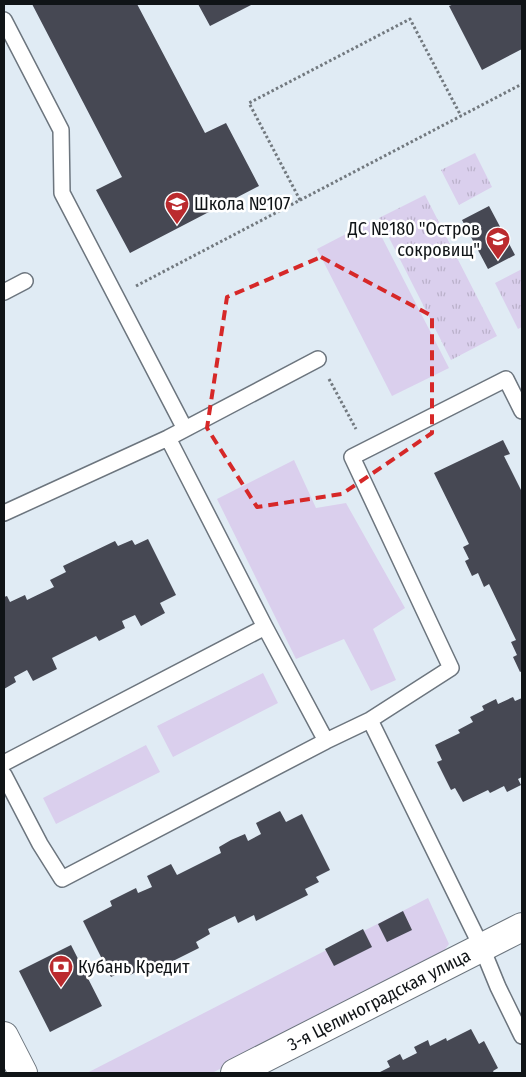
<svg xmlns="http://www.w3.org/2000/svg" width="526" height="1077" font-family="'Fira Sans Condensed',sans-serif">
	<defs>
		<pattern id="park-tufts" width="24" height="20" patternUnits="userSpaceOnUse" patternTransform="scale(1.25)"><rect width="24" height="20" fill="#dacfed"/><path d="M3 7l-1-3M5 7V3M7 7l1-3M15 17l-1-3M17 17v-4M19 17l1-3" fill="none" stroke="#bab1ca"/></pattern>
	</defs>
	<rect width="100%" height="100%" fill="#e0ebf4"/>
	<path fill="#dacfed" d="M373 220 449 368 392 396 317 249Z
		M294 460 316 508 346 503 405 608 373 629 396 680 371 691 344 639 296 659 217 499Z
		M263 673 278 703 173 757 157 726Z
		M146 745 160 772 56 824 43 798Z
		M428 898 449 944 440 956 212 1073H87Z"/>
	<path fill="url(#park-tufts)" d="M475 153 492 187 459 205 441 170Z
		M425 195 497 336 451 360 379 218Z
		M522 269V327L518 329 495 283Z"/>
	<path fill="#464853" d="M32 4H137L205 133 226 123 259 186 130 253 96 190 122 177Z
		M198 4H253L210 26Z
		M454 4H522V49L482 70 449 6Z
		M489 206 515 255 488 269 462 220Z
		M503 440 510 454 504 456 522 492V671L520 672 513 657 517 655 511 642 516 640 489 584 484 587 478 573 472 576 465 561 469 559 463 547 469 544 434 473Z
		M148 539 176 595 160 603 165 613 141 626 135 615 122 621 125 628 99 641 96 636 52 658 57 669 33 681 27 670 14 677 16 682 4 689V597L7 596 10 602 25 595 27 600 54 587 50 580 66 572 63 566 115 541 118 546 132 540 135 545Z
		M513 697 515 701 522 698V777L518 779 521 785 507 792 504 786 490 793 488 790 463 802 455 788 451 790 437 762 442 760 435 745 460 733 458 730 473 722 470 717 484 710 482 706 496 699 498 704Z
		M280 811 286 822 302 814 330 870 316 877 319 882 305 889 308 895 256 921 254 915 238 923 235 916 208 929 210 934 196 942 199 948 147 974 144 968 130 975 127 969 111 977 83 921 112 906 110 901 136 888 138 893 152 887 147 876 171 864 177 875 221 853 219 847 231 840 245 834 248 841 261 834 256 823Z
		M403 911 412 930 387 942 378 924Z
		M363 929 372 947 334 966 325 949Z
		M71 945 102 1006 50 1032 19 971Z
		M471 1029 479 1044 484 1041 498 1068 493 1071 494 1073H378L390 1067 387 1061 400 1054 403 1060 417 1053 414 1047 428 1040 430 1046 446 1038 447 1041Z"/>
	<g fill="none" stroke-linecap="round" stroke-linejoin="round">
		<defs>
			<path id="lane" d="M4 20 61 130 62 193 185 429
				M4 292 25 281
				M168 438 265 627 326 741
				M4 513 168 438 318 359
				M370 720 482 948 498 987 522 1036
				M4 763 265 627
				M4 775 40 844 62 879 326 741 370 720 451 668 352 457 506 379 522 411"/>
			<path id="street" d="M4 1036 23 1073
				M235 1073 522 927"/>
		</defs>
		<use href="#lane" stroke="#6c757e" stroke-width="18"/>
		<use href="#street" stroke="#6c757e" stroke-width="30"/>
		<path stroke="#72797f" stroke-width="3" stroke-dasharray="2.5 2.5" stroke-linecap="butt" d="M300 200 249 103 410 19 461 116
			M136 286 522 84
			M329 379 356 429"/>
		<use href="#lane" stroke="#fff" stroke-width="15"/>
		<use href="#street" stroke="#fff" stroke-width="28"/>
	</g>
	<path fill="none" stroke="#d62828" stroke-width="4" stroke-dasharray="10 6" stroke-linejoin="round" d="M321 257 432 316V433L342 494 257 507 207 428 227 297Z"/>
	<defs>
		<symbol id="school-pin" viewBox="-11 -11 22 30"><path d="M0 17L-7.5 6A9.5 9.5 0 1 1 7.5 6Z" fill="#bb2b2e" stroke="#fff"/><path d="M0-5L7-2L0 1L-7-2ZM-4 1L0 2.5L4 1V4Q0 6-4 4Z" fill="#fff"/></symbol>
		<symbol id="bank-pin" viewBox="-11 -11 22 30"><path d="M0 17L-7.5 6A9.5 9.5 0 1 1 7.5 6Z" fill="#bb2b2e" stroke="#fff"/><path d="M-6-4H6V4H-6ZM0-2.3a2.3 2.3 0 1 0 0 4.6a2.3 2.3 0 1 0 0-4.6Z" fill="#fff"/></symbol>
	</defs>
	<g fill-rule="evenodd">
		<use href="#school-pin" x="163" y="190" width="28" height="38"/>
		<use href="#school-pin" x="484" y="225" width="28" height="38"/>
		<use href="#bank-pin" x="47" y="953" width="28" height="38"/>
	</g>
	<g text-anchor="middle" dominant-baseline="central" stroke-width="5" stroke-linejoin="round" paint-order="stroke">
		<g font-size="18" fill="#101417" stroke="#fff" text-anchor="start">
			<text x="194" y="204">Школа №107</text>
			<text x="480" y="229" text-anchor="end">ДС №180 "Остров<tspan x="480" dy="21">сокровищ"</tspan></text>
			<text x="78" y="967">Кубань Кредит</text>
		</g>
		<g font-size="18" fill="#101417" stroke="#fff">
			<text transform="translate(379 1000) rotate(-27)">3-я Целиноградская улица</text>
		</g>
	</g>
	<rect width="526" height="1077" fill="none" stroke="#101417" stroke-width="10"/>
</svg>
